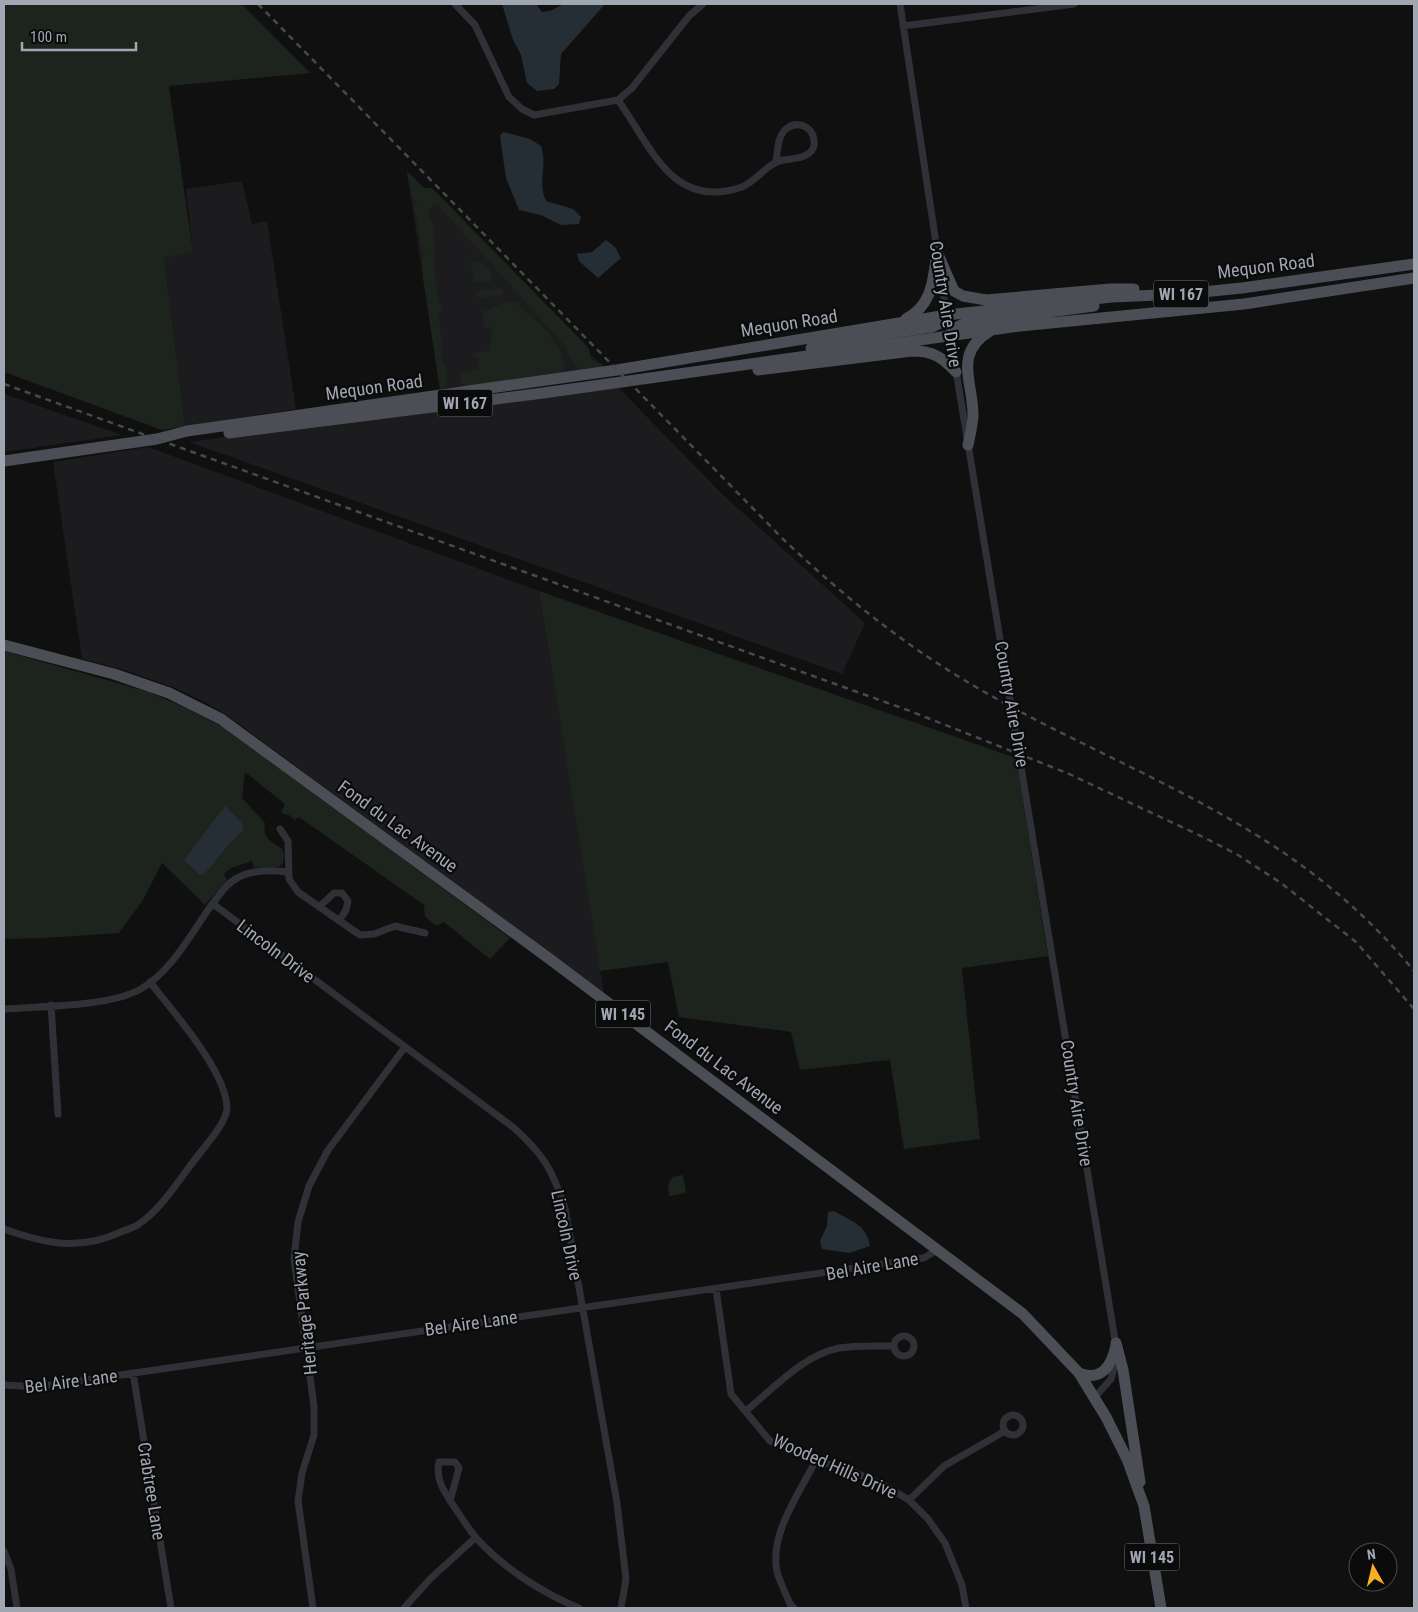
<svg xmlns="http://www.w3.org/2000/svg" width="1418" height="1612" font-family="'Roboto Condensed',sans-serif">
	<rect width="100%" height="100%" fill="#101011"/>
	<path fill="#1c1c1e" d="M407 171 603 367 440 389Z
		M242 181 252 224 267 221 296 409 185 426 164 258 193 251 186 189Z
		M612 381 722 494 865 623 842 674 189 442Z
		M4 394 122 435 4 452Z
		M148 447 539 591 604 994 231 718 205 702 175 688 125 670 82 659 53 462Z"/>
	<path fill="#1c241d" d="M4 4H242L310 73 169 86 193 252 164 258 185 426 162 430 4 372Z
		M407 171 424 188H432L584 343 589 349 591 359 601 363 603 367 580 370 577 368 561 341 438 205 434 204 428 214 434 228 435 274 439 303 442 309 439 316 442 345 441 359C448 365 449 378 446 388L440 389 423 278 422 260 425 255 422 251 414 204 417 203 411 197Z
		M471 262C483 261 495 269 491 282L474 283Z
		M500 288 504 290 502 295 477 298 476 293 478 291Z
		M506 302H517C534 321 564 341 565 368L561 373 464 387 461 383V374L479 370 478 358H473L472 353 489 351C488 342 495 335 490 327L485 328 482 312Z
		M539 591 1016 758 1048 956 962 968 980 1139 904 1149 890 1060 800 1070 791 1032 679 1017 668 962 600 971Z
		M4 651 149 692 188 709 232 732 510 938 490 959 444 922 437 926 425 917 424 905 299 817 294 820 289 815 281 813 285 804 245 772 242 798 265 823C262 840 272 841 282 849L284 854 283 864 278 867 254 868 252 861 231 868 224 874 227 880 205 905 162 863 143 900 119 933 45 938 4 939Z
		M683 1175 686 1193 669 1196 668 1185 673 1177Z"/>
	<path fill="#262e35" d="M502 4H536L542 12 550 11 564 4H605L561 54 559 84 554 89 537 91 527 83 521 55 513 40Z
		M503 132 530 139 541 146C548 165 537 182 546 201L573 209 581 217 579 224 561 225 541 215 519 210 506 178 500 136Z
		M606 240 615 247 621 258 598 278 579 261 577 254 592 252Z
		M225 806 241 822 244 830C227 843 218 860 203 875L199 874 184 860Z
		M834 1211C851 1221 867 1225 870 1246L849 1253 822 1249 820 1241 827 1226 828 1212Z"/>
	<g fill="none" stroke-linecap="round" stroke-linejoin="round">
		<path stroke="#303136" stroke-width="7" d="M455 4 475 25 509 97 522 109 534 115 618 100 632 88 689 16 703 4
			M900 4 938 256
			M903 26 1074 4
			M618 100C651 146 672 211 742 187 757 181 767 163 783 160 795 159 817 157 814 140 812 126 797 120 786 129 777 137 778 151 776 161
			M939 267 1116 1346
			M280 829 288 841 289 879 298 892 360 935 374 934 395 926 425 933
			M213 904 513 1127C544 1155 552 1169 565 1208L617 1503 626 1579 621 1608
			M319 907 334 893H342L348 901 346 910 339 921
			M51 1005 58 1114
			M4 1009C41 1006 106 1007 139 990 170 973 190 936 210 907 218 897 226 883 239 877 252 870 273 870 287 872
			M4 1229C46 1244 79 1251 121 1232 127 1229 134 1228 139 1224 162 1208 179 1180 196 1158 205 1146 228 1121 227 1107 225 1069 173 1012 150 982
			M716 1289 731 1394 770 1441 816 1460 856 1473 884 1485 909 1500 928 1519 945 1543 962 1585 966 1608
			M894 1346a10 10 0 1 1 20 0a10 10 0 1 1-20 0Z
			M133 1373 171 1608
			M4 1385 38 1387 924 1258 937 1250
			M1095 1397 1111 1379 1117 1357
			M746 1411C773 1389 803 1355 839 1348 857 1345 875 1346 894 1346
			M1003 1425a10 10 0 1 1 20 0a10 10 0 1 1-20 0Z
			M909 1500 944 1466 1005 1431
			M450 1501 459 1468 455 1462H439C435 1480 445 1493 455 1508 462 1518 469 1530 477 1539 504 1568 542 1593 579 1608
			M4 1551 11 1569 17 1608
			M313 1608 298 1501 302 1473 314 1435V1406L294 1259 298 1222 309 1186 328 1150 405 1047
			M404 1608 430 1579 475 1538
			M794 1608 790 1604C786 1594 780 1582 777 1572 769 1534 800 1492 816 1460"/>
		<path stroke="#4c4e55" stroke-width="11" d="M937 252 954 291 963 296 986 300 1110 289H1134
			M906 319C933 305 933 279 937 252
			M950 335 959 326 966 323 1094 306
			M811 348 842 340 932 327 940 323 947 315
			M758 370 912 351C933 351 942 357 956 372
			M229 433 543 393 1020 326 1244 304 1414 278
			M968 445C970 436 972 426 973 417 974 383 952 354 990 331
			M4 461 157 439 187 431 617 370 947 315 1112 297 1182 294 1242 288 1414 264
			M4 645 114 674 169 693 221 719 547 957 1023 1314 1079 1373 1106 1417 1127 1459 1144 1506 1161 1608
			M1116 1343 1123 1370 1140 1482
			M1079 1373C1102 1382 1112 1365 1116 1345"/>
		<path stroke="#47494f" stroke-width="2.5" stroke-dasharray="6 5" stroke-linecap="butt" d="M258 4 783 539C842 595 905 646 976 687 1066 740 1164 778 1253 833 1314 870 1369 916 1414 971
			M4 384 910 711 1067 773 1203 837 1238 855 1281 883 1356 942 1414 1009"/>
	</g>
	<g text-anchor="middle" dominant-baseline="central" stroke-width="4.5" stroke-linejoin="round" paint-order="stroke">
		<g fill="#0b0b0c" stroke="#737880" stroke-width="1">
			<rect x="1153.5" y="280.5" width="55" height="27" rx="4"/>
			<rect x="437.5" y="389.5" width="55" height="27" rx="4"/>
			<rect x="595.5" y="1000.5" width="55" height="27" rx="4"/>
			<rect x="1124.5" y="1543.5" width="55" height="27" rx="4"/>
		</g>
		<g font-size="16" font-weight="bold" fill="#a0a6b2">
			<text x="1181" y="294">WI 167</text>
			<text x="465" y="403">WI 167</text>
			<text x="623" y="1014">WI 145</text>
			<text x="1152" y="1557">WI 145</text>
		</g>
		<g font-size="18" fill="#a0a6b2" stroke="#0b0b0c">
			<text transform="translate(1266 266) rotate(-7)">Mequon Road</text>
			<text transform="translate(946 304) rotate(81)">Country Aire Drive</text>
			<text transform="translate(789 323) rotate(-9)">Mequon Road</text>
			<text transform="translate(374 387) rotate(-8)">Mequon Road</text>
			<text transform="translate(1012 704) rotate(80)">Country Aire Drive</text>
			<text transform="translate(398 826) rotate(36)">Fond du Lac Avenue</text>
			<text transform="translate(276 951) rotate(37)">Lincoln Drive</text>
			<text transform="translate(724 1067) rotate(37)">Fond du Lac Avenue</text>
			<text transform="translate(1077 1103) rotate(81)">Country Aire Drive</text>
			<text transform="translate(567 1235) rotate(78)">Lincoln Drive</text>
			<text transform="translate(872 1266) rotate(-10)">Bel Aire Lane</text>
			<text transform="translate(304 1313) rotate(-96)">Heritage Parkway</text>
			<text transform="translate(471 1323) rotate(-8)">Bel Aire Lane</text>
			<text transform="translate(71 1381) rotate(-7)">Bel Aire Lane</text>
			<text transform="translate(835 1466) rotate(24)">Wooded Hills Drive</text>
			<text transform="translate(152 1491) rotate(81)">Crabtree Lane</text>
		</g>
	</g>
	<rect width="1418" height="1612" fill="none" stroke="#a0a6b2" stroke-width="10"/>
	<g transform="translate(1373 1567) rotate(352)"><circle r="24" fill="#0b0b0c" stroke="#47494e"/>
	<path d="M0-4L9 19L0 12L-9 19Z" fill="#f7ae22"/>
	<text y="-8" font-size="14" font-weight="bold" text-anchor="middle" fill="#a0a6b2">N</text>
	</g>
	<path d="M22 42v8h114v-8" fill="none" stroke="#a0a6b2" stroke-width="2.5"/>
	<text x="30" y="42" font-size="15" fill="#a0a6b2" stroke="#0b0b0c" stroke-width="4" paint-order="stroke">100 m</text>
</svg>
